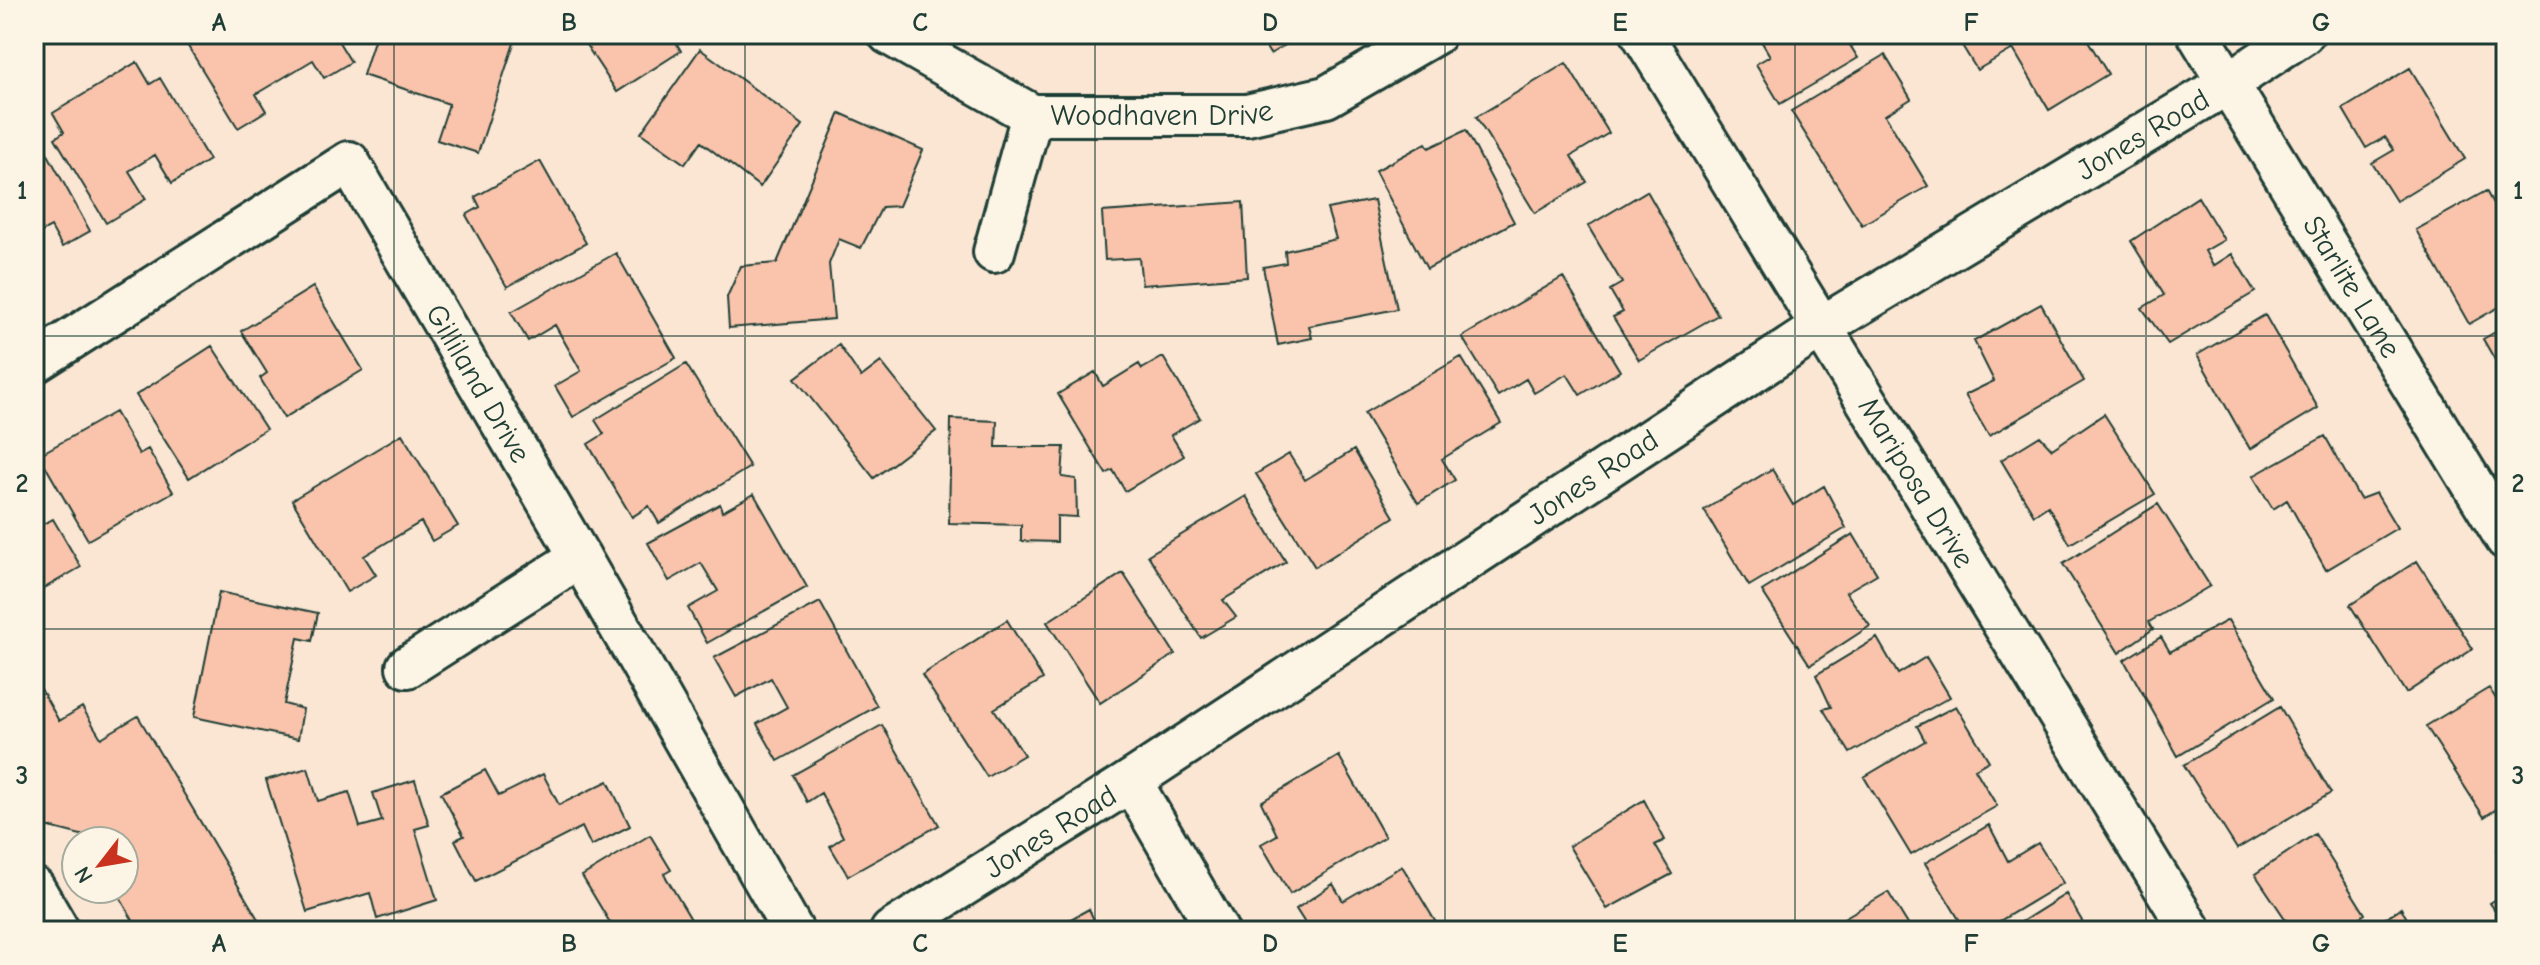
<svg xmlns="http://www.w3.org/2000/svg" width="2540" height="965" font-family="'Comic Neue',sans-serif">
	<rect width="100%" height="100%" fill="#fbe6d4"/>
	<filter id="ink" filterUnits="userSpaceOnUse"><feTurbulence type="fractalNoise" baseFrequency=".0125" numOctaves="2"/><feDisplacementMap in="SourceGraphic" scale="16" xChannelSelector="R" yChannelSelector="G"/><feConvolveMatrix kernelMatrix="1 2 1 2 8 2 1 2 1" color-interpolation-filters="sRGB"/></filter>
	<g filter="url(#ink)">
		<path fill="#f9c4ab" stroke="#1f3d34" stroke-width="2" d="M34 34H50L34 44Z
			M183 34H334L351 62 324 78 313 60 256 94 266 111 238 128 181 35Z
			M376 34H517L478 153 437 140 449 104 363 75Z
			M579 34H671L681 51 617 92Z
			M1069 34H1111L1110 44 1069 40Z
			M1156 34H1201L1200 45 1155 40Z
			M1258 34H1304L1270 54Z
			M1757 34H1843L1858 58 1780 104 1756 64 1770 56Z
			M1955 34H2084L2108 74 2049 110 2013 49 1977 70Z
			M700 49 803 125 760 187 701 142 685 164 641 133Z
			M1885 55 1911 99 1885 115 1928 186 1862 225 1791 111Z
			M137 62 150 84 160 78 209 160 172 183 155 155 129 171 146 199 106 223 55 138 64 132 53 113Z
			M1566 63 1609 133 1571 156 1587 182 1535 213 1476 117Z
			M2410 68 2465 159 2396 201 2372 163 2394 150 2385 137 2366 148 2343 109Z
			M840 113 923 150 899 206 882 207 861 248 839 239 829 264 834 319 729 328 727 297 741 266 777 263Z
			M1466 130 1514 222 1427 269 1375 171 1426 143 1429 148Z
			M39 138 90 231 62 247 51 227 34 236V141Z
			M540 161 586 243 507 287 466 215 480 207 475 197Z
			M1647 191 1718 315 1639 360 1613 317 1623 312 1610 290 1622 283 1588 226Z
			M2486 191 2506 227V303L2469 324 2416 230Z
			M2198 197 2224 240 2205 251 2213 266 2232 254 2255 292 2168 344 2142 308 2164 295 2131 241Z
			M1374 200 1397 309 1309 326 1312 338 1278 345 1263 267 1286 263 1285 251 1336 239 1327 209Z
			M1243 202 1247 277 1142 285 1139 258 1105 260 1102 212Z
			M616 253 676 358 573 417 555 386 581 371 555 325 528 341 511 312Z
			M1563 277 1620 371 1580 395 1567 374 1534 393 1526 379 1498 396 1462 337Z
			M313 287 363 370 284 418 260 378 267 373 241 331Z
			M2041 304 2084 381 1989 436 1965 395 1994 381 1974 341Z
			M2265 315 2318 408 2250 449 2197 355Z
			M2506 326V379L2483 339Z
			M839 345 861 377 881 362 936 431 874 478 795 378Z
			M212 346 266 429 189 478 136 395Z
			M1163 357 1200 418 1171 435 1184 456 1125 491 1113 470 1106 474 1058 394 1095 372 1103 386 1139 364 1142 369Z
			M1461 357 1501 423 1442 459 1455 480 1418 503 1364 413Z
			M686 364 750 467 659 523 649 506 632 517 588 444 604 434 595 420Z
			M115 412 139 454 148 449 173 492 88 540 39 455Z
			M2104 414 2155 494 2070 544 2048 506 2034 515 2001 460 2040 436 2052 449Z
			M951 419 997 421 996 447H1064L1062 477 1076 479 1077 517 1057 516V542L1021 541V525L949 523Z
			M402 434 458 526 432 541 421 522 364 556 376 575 347 592 292 500Z
			M2325 436 2360 499 2376 493 2397 528 2326 570 2287 500 2273 509 2253 476Z
			M1354 450 1394 517 1315 567 1256 474 1289 454 1305 480Z
			M1772 469 1793 505 1824 486 1846 528 1749 586 1704 510Z
			M754 494 807 587 707 643 688 608 718 591 701 563 669 581 648 543 720 504 722 512Z
			M1246 496 1286 562 1223 600 1236 617 1201 638 1148 555Z
			M2158 504 2210 586 2149 622 2153 629 2119 653 2063 564Z
			M34 508 43 524 53 519 81 567 34 594Z
			M1853 534 1877 574 1846 592 1870 626 1810 665 1762 591Z
			M2417 561 2473 649 2406 693 2350 605Z
			M1123 573 1175 654 1100 703 1047 622Z
			M219 592 318 613 312 641 298 638 284 704 303 709 298 739 194 717Z
			M820 602 877 706 778 761 757 724 787 707 771 678 736 697 714 658Z
			M1007 620 1043 679 994 709 1024 755 987 777 922 675Z
			M2228 620 2274 698 2178 756 2124 660 2161 637 2170 652Z
			M1877 638 1898 674 1926 657 1950 697 1850 753 1823 709 1831 707 1816 675Z
			M2489 688 2506 714V803L2484 817 2426 726Z
			M41 689 59 721 82 707 101 738 138 716 265 931H139L115 889H124V841H87L85 836 34 823V694Z
			M1956 706 1989 761 1975 769 1997 806 1911 855 1864 777 1925 741 1917 726Z
			M2280 707 2331 793 2237 849 2184 765Z
			M882 725 939 825 848 876 830 846 843 837 821 793 807 802 793 775Z
			M1339 756 1385 837 1290 894 1261 844 1277 835 1261 802Z
			M308 768 318 801 349 792 360 827 382 821 373 793 415 780 429 825 415 829 437 900 377 919 370 893 307 912 266 780Z
			M485 770 499 796 543 774 559 805 608 781 630 826 591 846 582 827 476 881 455 840 464 836 441 793Z
			M1644 800 1665 840 1655 845 1672 874 1607 909 1569 846Z
			M1989 825 2008 861 2038 843 2063 883 1983 931H1966L1925 863Z
			M2315 834 2365 914 2339 931H2287L2281 922 2286 920 2255 874Z
			M650 835 671 870 664 874 698 931H615L582 876Z
			M2506 844V865L2497 850Z
			M1402 866 1441 931H1310L1296 909 1333 884 1343 901Z
			M1888 892 1912 931H1829L1827 928Z
			M2506 893V926L2490 903Z
			M2066 894 2088 931H2007Z
			M2401 908 2414 931H2365Z
			M1089 909 1099 931H1049Z"/>
		<g fill="none" stroke-linecap="round" stroke-linejoin="round">
			<defs>
				<g id="minor">
					<path id="s1" d="M889 34 1032 115H1247L1326 97 1435 34"/>
					<path id="s2" d="M1642 34 2191 931"/>
					<path id="s3" d="M2198 34 2506 539"/>
					<path d="M994 252 1032 115"/>
					<path id="s4" d="M34 363 349 162 580 557 793 931"/>
					<path d="M407 667 580 557"/>
					<path d="M1131 781 1218 931"/>
					<path d="M34 888 59 931"/>
					<path id="s5" d="M891 931 1131 781 1823 326 2227 84 2303 34"/>
				</g>
			</defs>
			<use href="#minor" stroke="#1f3d34" stroke-width="46"/>
			<use href="#minor" stroke="#fcf5e5" stroke-width="40"/>
		</g>
	</g>
	<path fill="none" stroke="#1f3d34" stroke-width="2" stroke-opacity="0.55" d="M394 34V931M745 34V931M1095 34V931M1445 34V931M1795 34V931M2146 34V931M34 336H2506M34 629H2506"/>
	<g text-anchor="middle" dominant-baseline="central" stroke-width="6" stroke-linejoin="round" paint-order="stroke">
		<g font-size="30" fill="#1f3d34" stroke="#fcf5e5">
			<text stroke="none"><textPath href="#s1" startOffset="294">Woodhaven Drive</textPath></text>
			<text stroke="none"><textPath href="#s5" startOffset="1484">Jones Road</textPath></text>
			<text stroke="none"><textPath href="#s3" startOffset="296">Starlite Lane</textPath></text>
			<text stroke="none"><textPath href="#s4" startOffset="630">Gilliland Drive</textPath></text>
			<text stroke="none"><textPath href="#s5" startOffset="836">Jones Road</textPath></text>
			<text stroke="none"><textPath href="#s2" startOffset="526">Mariposa Drive</textPath></text>
			<text stroke="none"><textPath href="#s5" startOffset="188">Jones Road</textPath></text>
		</g>
	</g>
	<rect width="2540" height="965" fill="none" stroke="#fcf5e5" stroke-width="88"/>
	<g transform="translate(100 865) rotate(239)"><circle r="38" fill="#fcf5e5" stroke="#a4ab9e" stroke-width="2"/>
	<path d="M0-6L14 30L0 20L-14 30Z" fill="#c8321e"/>
	<text y="-12" font-size="22" font-weight="bold" text-anchor="middle" fill="#1f3d34">N</text>
	</g>
	<rect x="44" y="44" width="2452" height="877" fill="none" stroke="#1f3d34" stroke-width="3"/>
	<g font-size="26" text-anchor="middle" font-weight="bold" fill="#1f3d34">
		<text x="219" y="31">A</text>
		<text x="569" y="31">B</text>
		<text x="920" y="31">C</text>
		<text x="1270" y="31">D</text>
		<text x="1620" y="31">E</text>
		<text x="1971" y="31">F</text>
		<text x="2321" y="31">G</text>
		<text x="22" y="199">1</text>
		<text x="2518" y="199">1</text>
		<text x="22" y="492">2</text>
		<text x="2518" y="492">2</text>
		<text x="22" y="784">3</text>
		<text x="2518" y="784">3</text>
		<text x="219" y="952">A</text>
		<text x="569" y="952">B</text>
		<text x="920" y="952">C</text>
		<text x="1270" y="952">D</text>
		<text x="1620" y="952">E</text>
		<text x="1971" y="952">F</text>
		<text x="2321" y="952">G</text>
	</g>
</svg>
